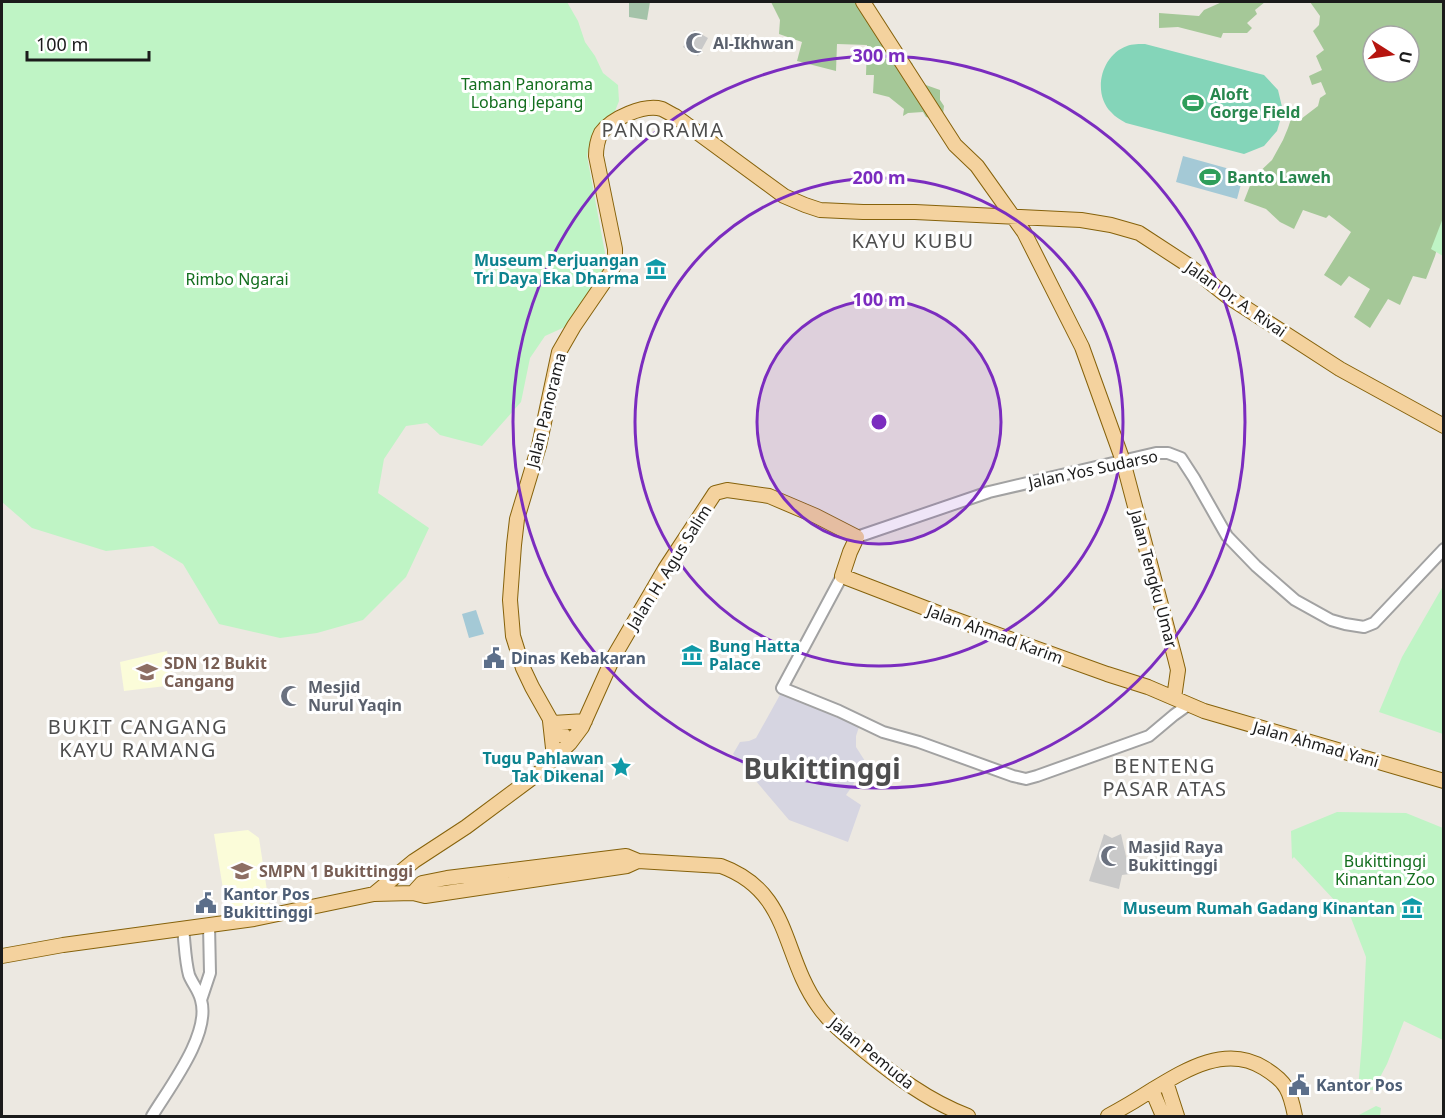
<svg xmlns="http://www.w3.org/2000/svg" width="1445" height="1118" font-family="'Noto Sans',sans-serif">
	<rect width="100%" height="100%" fill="#ece8e1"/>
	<path fill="#fbfcd9" d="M167 651 174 681 166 686 124 691 120 662Z
		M248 830 259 838 269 904 227 913 214 834Z"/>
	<path fill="#c9c9c9" d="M694 30 708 38 698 56 683 47Z
		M1104 834 1112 838 1121 834 1130 874 1122 875 1119 889 1089 881Z"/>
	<path fill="#a5c898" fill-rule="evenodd" d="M771 2H871L870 9 896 50 913 64 907 71 923 84 940 90V100L944 106 943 114 937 120 926 117 923 112 908 113 903 116 904 109 889 97 873 93 874 75H866L867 45 837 44 836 71 797 61 802 42 779 34 780 20Z
		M1222 2H1265L1255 10 1257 14 1247 23 1252 28 1247 33H1223L1221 38 1178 27 1159 28V13L1199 16 1204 10Z
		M1310 2H1443V227L1435 256 1426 279 1413 276 1400 305 1388 299 1370 328 1354 317 1370 289 1349 276 1341 286 1324 275 1351 232 1329 215 1326 218 1303 210 1294 229 1280 222 1266 209 1244 201 1253 178 1272 160 1283 140 1288 128 1294 110 1301 119 1318 106 1320 98 1326 94 1321 82 1312 85 1309 76 1322 70 1316 56 1324 50 1313 31 1319 25 1320 16ZM1373 36H1409V72H1373Z"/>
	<path fill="#a4c3a9" d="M629 2H650L647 20 629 17Z"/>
	<path fill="#bff4c5" d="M2 2H567L578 21 585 42 595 56 603 73 618 85 619 101 615 111 592 134 587 156 608 269 567 326 545 336 530 358 521 402 482 446 440 435 427 423 406 426 384 459 378 493 429 528 406 577 363 620 317 633 280 638 219 624 183 564 153 546 106 551 32 528 2 502Z
		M1443 218 1444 256H1443L1431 249Z
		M1443 586 1444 734H1443L1379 712 1402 657Z
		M1337 812 1406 813 1443 828V1040L1404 1021 1387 1064 1378 1081 1375 1090H1358L1362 1041 1366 957 1351 918 1294 857 1292 859 1291 831Z
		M1376 1106 1381 1108 1380 1116H1357Z"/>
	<path fill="#84d5b9" d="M1145 44 1264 75 1278 90 1283 111 1277 131 1264 146 1244 154 1126 123C1121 120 1115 117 1111 112 1092 93 1101 55 1127 46 1132 44 1140 44 1145 44Z"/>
	<path fill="#d6d5e1" d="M781 693 860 724 856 736V747L865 761 853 785 846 795 861 805 848 842 789 820 733 754 740 742 749 741 756 738Z"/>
	<path fill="#a4c9d6" d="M1183 156 1244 173 1237 199 1176 182Z
		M476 610 484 634 469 638 462 614Z"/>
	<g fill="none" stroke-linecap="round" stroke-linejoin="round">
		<defs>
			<path id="minor" d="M857 537 989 492 1156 453H1168L1181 458 1194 478 1227 536 1256 566 1295 600 1331 620 1345 624 1364 627 1374 623 1444 549
				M842 576 782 688 839 711 883 732 919 742 1013 776 1026 779 1037 776 1149 736 1174 715 1188 705
				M201 1000 210 973 209 925
				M152 1116C169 1088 211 1034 201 1000 199 991 192 983 189 975 185 960 185 944 183 929"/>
			<path id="major" d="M863 2 955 145 977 166 1024 232 1082 347 1123 461 1175 658 1178 670 1174 698
				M550 721 554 757
				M553 723 585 721
				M570 743 550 719 532 687 523 668 513 636 510 600 514 545 517 519 539 446 559 352 574 326 611 272 615 262V249L596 156C596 148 597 141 601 133 612 118 644 104 662 109 666 111 671 114 675 116L784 196 805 205 820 210 863 212H915L1081 220 1111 225 1139 233 1188 265 1227 296 1258 316 1340 369 1444 426
				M413 893 422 883 447 878 626 856 638 861 721 866C792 892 781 955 819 1007 830 1023 846 1035 861 1048 894 1075 928 1101 968 1116
				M374 894 414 861 466 827 540 772 570 743 582 727 613 658 665 569 715 493 727 490 769 496 816 516 857 537 850 552 842 576 946 616 1107 674 1148 687 1204 711 1444 781
				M2 956 63 945 254 919 374 894 413 893 425 896 627 866 638 861
				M1166 1082 1177 1116
				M1152 1090 1163 1116
				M1108 1116C1123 1108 1138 1099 1152 1090 1185 1070 1226 1044 1264 1068 1287 1082 1290 1091 1295 1116"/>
		</defs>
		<use href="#minor" stroke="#a2a2a2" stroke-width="14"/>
		<use href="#major" stroke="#86620b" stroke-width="16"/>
		<use href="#minor" stroke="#fff" stroke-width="10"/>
		<use href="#major" stroke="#f4d29e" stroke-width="14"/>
	</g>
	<circle cx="879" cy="422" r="122" fill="#7b2cbf" fill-opacity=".12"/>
	<g fill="none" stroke="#7b2cbf" stroke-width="3">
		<circle cx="879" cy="422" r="122"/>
		<circle cx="879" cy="422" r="244"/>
		<circle cx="879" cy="422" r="366"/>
	</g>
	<defs>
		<symbol id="mosque-bare" viewBox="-9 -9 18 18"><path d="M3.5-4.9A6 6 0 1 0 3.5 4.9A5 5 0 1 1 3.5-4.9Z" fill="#6b7280" stroke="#fff" stroke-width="2.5" paint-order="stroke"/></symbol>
		<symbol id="stadium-bare" viewBox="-9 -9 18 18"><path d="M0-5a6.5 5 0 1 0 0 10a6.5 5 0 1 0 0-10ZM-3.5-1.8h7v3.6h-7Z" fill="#2e9e5b" stroke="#fff" stroke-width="2.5" paint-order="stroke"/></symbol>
		<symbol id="museum-bare" viewBox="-9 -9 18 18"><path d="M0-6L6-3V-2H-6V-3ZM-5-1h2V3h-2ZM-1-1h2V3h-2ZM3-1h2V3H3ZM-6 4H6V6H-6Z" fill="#0f9aa8" stroke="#fff" stroke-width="2.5" paint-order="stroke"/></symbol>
		<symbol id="civic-bare" viewBox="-9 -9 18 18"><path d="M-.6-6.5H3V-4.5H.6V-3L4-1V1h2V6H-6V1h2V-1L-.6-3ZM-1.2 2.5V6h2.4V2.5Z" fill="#5c6f8a" stroke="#fff" stroke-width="2.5" paint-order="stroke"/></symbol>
		<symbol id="school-bare" viewBox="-9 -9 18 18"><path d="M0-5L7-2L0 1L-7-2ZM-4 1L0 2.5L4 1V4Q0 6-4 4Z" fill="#8d6e63" stroke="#fff" stroke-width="2.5" paint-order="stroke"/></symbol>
		<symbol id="sight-bare" viewBox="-9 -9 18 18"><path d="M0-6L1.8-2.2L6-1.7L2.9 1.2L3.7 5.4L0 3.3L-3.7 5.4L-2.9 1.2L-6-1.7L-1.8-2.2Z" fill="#0f9aa8" stroke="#fff" stroke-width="2.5" paint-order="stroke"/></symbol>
	</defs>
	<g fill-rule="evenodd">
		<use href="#mosque-bare" x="681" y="28" width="30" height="30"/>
		<use href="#stadium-bare" x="1178" y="88" width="30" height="30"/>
		<use href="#stadium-bare" x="1195" y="162" width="30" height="30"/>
		<use href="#museum-bare" x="641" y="254" width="30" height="30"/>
		<use href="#museum-bare" x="677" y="640" width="30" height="30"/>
		<use href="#civic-bare" x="479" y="643" width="30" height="30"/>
		<use href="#school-bare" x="132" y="657" width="30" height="30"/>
		<use href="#mosque-bare" x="276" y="681" width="30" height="30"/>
		<use href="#sight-bare" x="606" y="752" width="30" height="30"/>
		<use href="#mosque-bare" x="1096" y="841" width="30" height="30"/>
		<use href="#school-bare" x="227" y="856" width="30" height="30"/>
		<use href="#civic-bare" x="191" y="888" width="30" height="30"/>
		<use href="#museum-bare" x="1397" y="893" width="30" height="30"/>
		<use href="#civic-bare" x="1284" y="1070" width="30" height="30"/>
	</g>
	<g text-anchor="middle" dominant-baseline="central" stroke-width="6" stroke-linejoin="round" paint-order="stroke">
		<g font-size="16" font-weight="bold" fill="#5b616d" stroke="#fff" text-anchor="start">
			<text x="713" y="43">Al-Ikhwan</text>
			<text x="308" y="687">Mesjid<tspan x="308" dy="18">Nurul Yaqin</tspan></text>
			<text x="1128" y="847">Masjid Raya<tspan x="1128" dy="18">Bukittinggi</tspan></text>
		</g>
		<g font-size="16" fill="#136e1e" stroke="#fff">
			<text x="527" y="84">Taman Panorama<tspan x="527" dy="18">Lobang Jepang</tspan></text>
			<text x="237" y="279">Rimbo Ngarai</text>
			<text x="1385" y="861">Bukittinggi<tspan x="1385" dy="18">Kinantan Zoo</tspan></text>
		</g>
		<g font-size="16" font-weight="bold" fill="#27864d" stroke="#fff" text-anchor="start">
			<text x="1210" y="94">Aloft<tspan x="1210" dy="18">Gorge Field</tspan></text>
			<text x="1227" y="177">Banto Laweh</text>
		</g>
		<g font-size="16" font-weight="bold" fill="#0d838f" stroke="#fff" text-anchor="end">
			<text x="639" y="260">Museum Perjuangan<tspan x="639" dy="18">Tri Daya Eka Dharma</tspan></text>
			<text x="709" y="646" text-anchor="start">Bung Hatta<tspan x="709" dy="18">Palace</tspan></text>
			<text x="604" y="758">Tugu Pahlawan<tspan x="604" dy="18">Tak Dikenal</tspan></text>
			<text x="1395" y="908">Museum Rumah Gadang Kinantan</text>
		</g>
		<g font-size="16" fill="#1b1b1b" stroke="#fff">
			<text transform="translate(1236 299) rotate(35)">Jalan Dr. A. Rivai</text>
			<text transform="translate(546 410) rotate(-76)">Jalan Panorama</text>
			<text transform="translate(1093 469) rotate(-12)">Jalan Yos Sudarso</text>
			<text transform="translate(669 567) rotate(-58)">Jalan H. Agus Salim</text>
			<text transform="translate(1154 579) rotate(75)">Jalan Tengku Umar</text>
			<text transform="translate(995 634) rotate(20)">Jalan Ahmad Karim</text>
			<text transform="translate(1316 744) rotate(16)">Jalan Ahmad Yani</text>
			<text transform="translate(872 1053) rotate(39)">Jalan Pemuda</text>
		</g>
		<g font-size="16" font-weight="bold" fill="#4e5e75" stroke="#fff" text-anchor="start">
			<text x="511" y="658">Dinas Kebakaran</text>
			<text x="223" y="894">Kantor Pos<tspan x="223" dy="18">Bukittinggi</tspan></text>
			<text x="1316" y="1085">Kantor Pos</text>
		</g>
		<g font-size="16" font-weight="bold" fill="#785e54" stroke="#fff" text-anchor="start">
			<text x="164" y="663">SDN 12 Bukit<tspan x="164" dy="18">Cangang</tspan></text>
			<text x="259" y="871">SMPN 1 Bukittinggi</text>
		</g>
		<g font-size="20" letter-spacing="1.5" fill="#4e4e4e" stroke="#fff">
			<text x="663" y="129">PANORAMA</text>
			<text x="913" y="240">KAYU KUBU</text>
			<text x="138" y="726">BUKIT CANGANG<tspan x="138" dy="23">KAYU RAMANG</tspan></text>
			<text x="1165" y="765">BENTENG<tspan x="1165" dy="23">PASAR ATAS</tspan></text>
		</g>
		<g font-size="28" font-weight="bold" fill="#4e4e4e" stroke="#fff">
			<text x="822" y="768">Bukittinggi</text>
		</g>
	</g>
	<circle cx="879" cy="422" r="9" fill="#7b2cbf" stroke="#fff" stroke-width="3"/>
	<g font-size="18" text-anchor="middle" font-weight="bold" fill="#7b2cbf" stroke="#fff" stroke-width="6" stroke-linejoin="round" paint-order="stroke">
		<text x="879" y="62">300 m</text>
		<text x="879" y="184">200 m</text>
		<text x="879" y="306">100 m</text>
	</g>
	<rect width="1445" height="1118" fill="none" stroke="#1b1b1b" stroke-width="6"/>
	<g transform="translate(1391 54) rotate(102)"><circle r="28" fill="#ffffff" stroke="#a4a4a4" stroke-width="1.5"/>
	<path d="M0-4.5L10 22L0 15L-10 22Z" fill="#b6150f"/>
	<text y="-9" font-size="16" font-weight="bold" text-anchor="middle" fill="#1b1b1b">U</text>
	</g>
	<path d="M27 51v9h122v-9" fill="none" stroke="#1b1b1b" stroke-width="3"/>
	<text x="36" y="51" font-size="18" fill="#1b1b1b" stroke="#ffffff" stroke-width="4.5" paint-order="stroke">100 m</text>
</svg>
